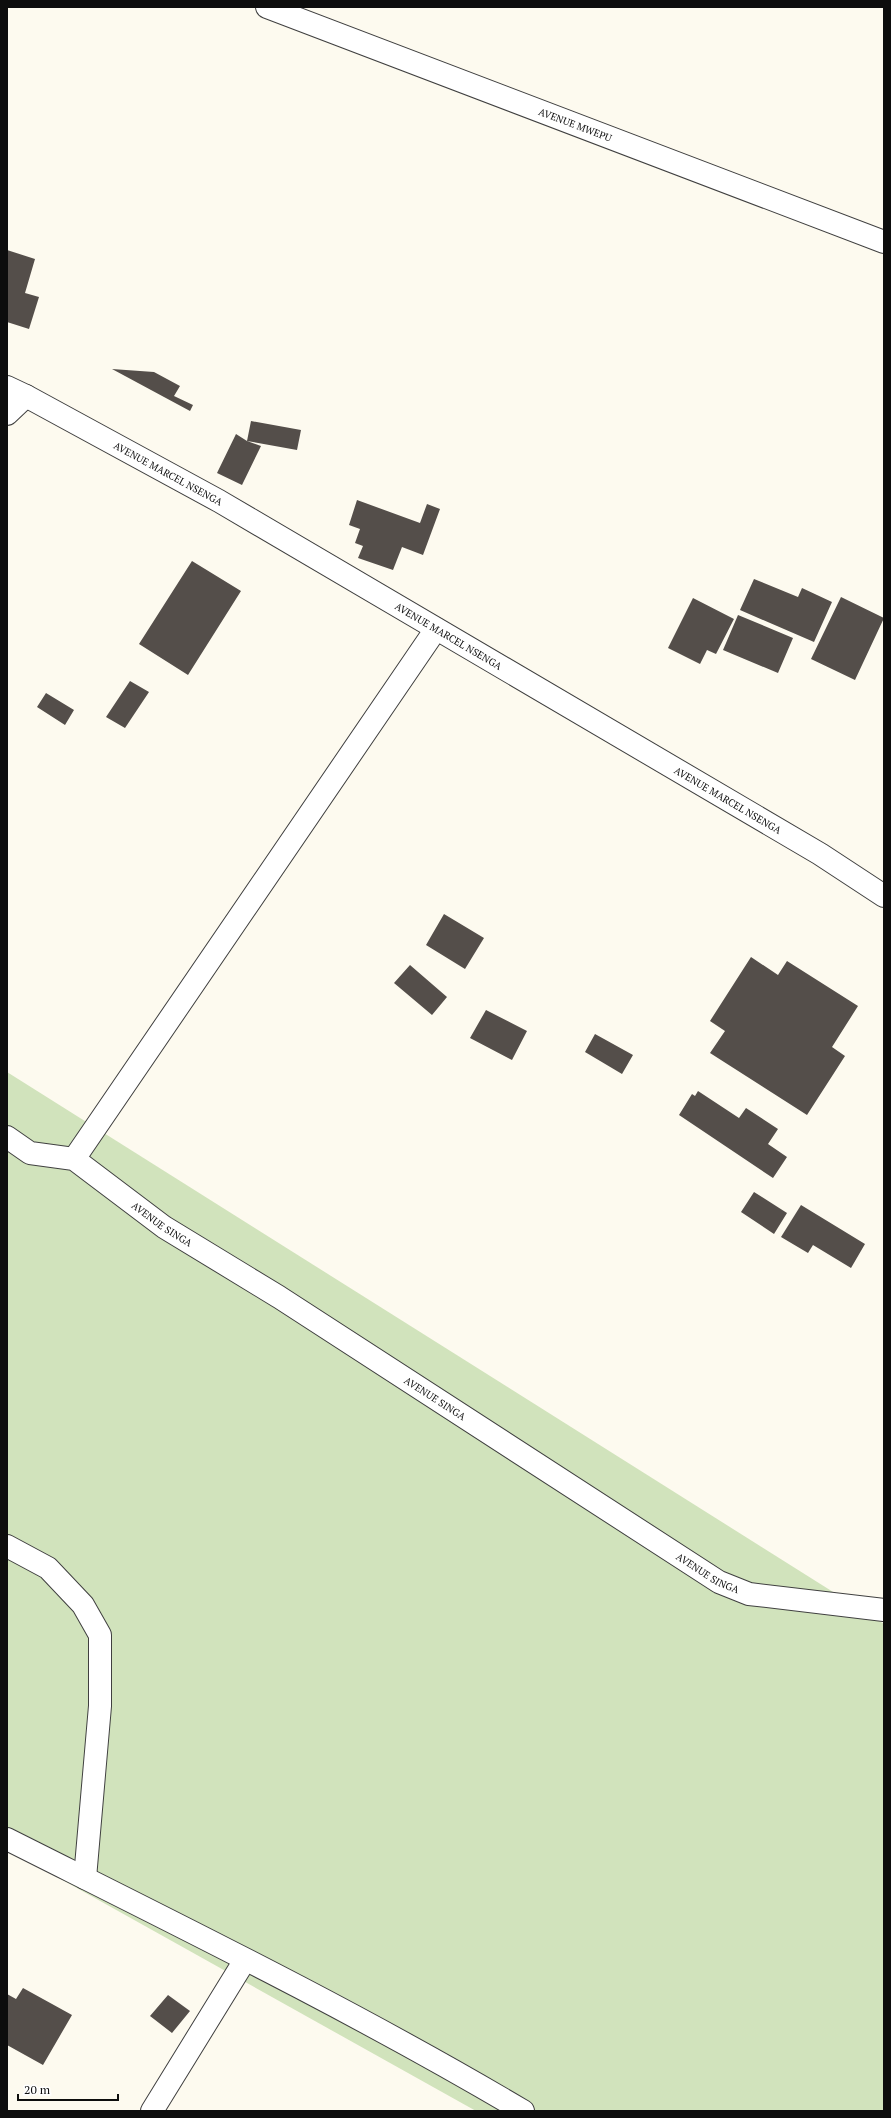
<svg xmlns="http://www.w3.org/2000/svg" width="891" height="2118" font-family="'PT Serif',serif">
	<rect width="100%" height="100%" fill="#fdfaef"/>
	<path fill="#d1e3bc" d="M7 1072 884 1624V2111H476L7 1849Z"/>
	<path fill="#544e4a" d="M7 250 35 259 25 293 39 297 29 329 7 322Z
		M112 369 154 372 180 386 174 396 193 405 190 411Z
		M251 421 301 430 297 450 247 441 261 446 242 485 217 473 236 434 247 441Z
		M357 500 420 523 427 504 440 509 423 555 402 547 393 570 358 558 363 546 355 543 360 529 349 525Z
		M192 561 241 591 188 675 139 644Z
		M754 579 798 597 802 588 832 602 814 642 740 610Z
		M841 597 884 618 855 680 811 659Z
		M693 598 734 619 716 654 707 650 700 664 668 648Z
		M738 615 793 638 778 673 723 650Z
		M130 681 149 692 125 728 106 717Z
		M46 693 74 710 65 725 37 707Z
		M444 914 484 938 465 969 426 945Z
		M751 957 778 975 787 961 858 1006 832 1047 845 1056 807 1115 710 1053 725 1031 710 1021Z
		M410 965 447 997 432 1015 394 983Z
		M486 1010 527 1031 512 1060 470 1038Z
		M595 1034 633 1055 622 1074 585 1052Z
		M698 1091 739 1118 746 1108 778 1129 768 1144 787 1157 773 1178 679 1115 692 1094 695 1096Z
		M754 1192 787 1213 774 1234 741 1212Z
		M801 1205 865 1244 851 1268 813 1245 808 1253 781 1237Z
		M23 1988 72 2015 43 2065 7 2045V1994L16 1999Z
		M168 1995 190 2011 172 2033 150 2016Z"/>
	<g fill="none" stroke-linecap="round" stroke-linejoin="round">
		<defs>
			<g id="minor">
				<path id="s1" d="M267 7 884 242"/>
				<path id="s2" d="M7 387 26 396 219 501 820 854 884 896"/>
				<path d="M7 414 26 396"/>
				<path id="s3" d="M7 1137 30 1153 74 1159 164 1227 279 1297 719 1582 749 1594 884 1610"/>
				<path d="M74 1159 436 629"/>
				<path d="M7 1546 48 1568 83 1605 100 1635V1706L85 1878"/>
				<path d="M7 1839C180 1926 356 2012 523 2111"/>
				<path d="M152 2111 245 1960"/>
			</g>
		</defs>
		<use href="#minor" stroke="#404040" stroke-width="24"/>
		<use href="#minor" stroke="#fff" stroke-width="22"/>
	</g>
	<g text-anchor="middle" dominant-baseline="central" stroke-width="4" stroke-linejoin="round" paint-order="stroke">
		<g font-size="10" fill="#0d0d0d" stroke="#fff">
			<text stroke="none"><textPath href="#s1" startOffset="330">AVENUE MWEPU</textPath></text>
			<text stroke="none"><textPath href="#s2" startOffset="183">AVENUE MARCEL NSENGA</textPath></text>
			<text stroke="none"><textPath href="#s2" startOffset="507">AVENUE MARCEL NSENGA</textPath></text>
			<text stroke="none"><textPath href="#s2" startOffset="831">AVENUE MARCEL NSENGA</textPath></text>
			<text stroke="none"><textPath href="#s3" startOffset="182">AVENUE SINGA</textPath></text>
			<text stroke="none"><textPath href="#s3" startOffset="506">AVENUE SINGA</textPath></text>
			<text stroke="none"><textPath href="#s3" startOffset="830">AVENUE SINGA</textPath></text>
		</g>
	</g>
	<rect width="891" height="2118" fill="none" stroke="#0d0d0d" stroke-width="16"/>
	<path d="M18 2094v6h100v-6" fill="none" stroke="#0d0d0d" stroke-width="2"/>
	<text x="24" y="2094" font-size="12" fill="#0d0d0d" stroke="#ffffff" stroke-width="3" paint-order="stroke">20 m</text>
</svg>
